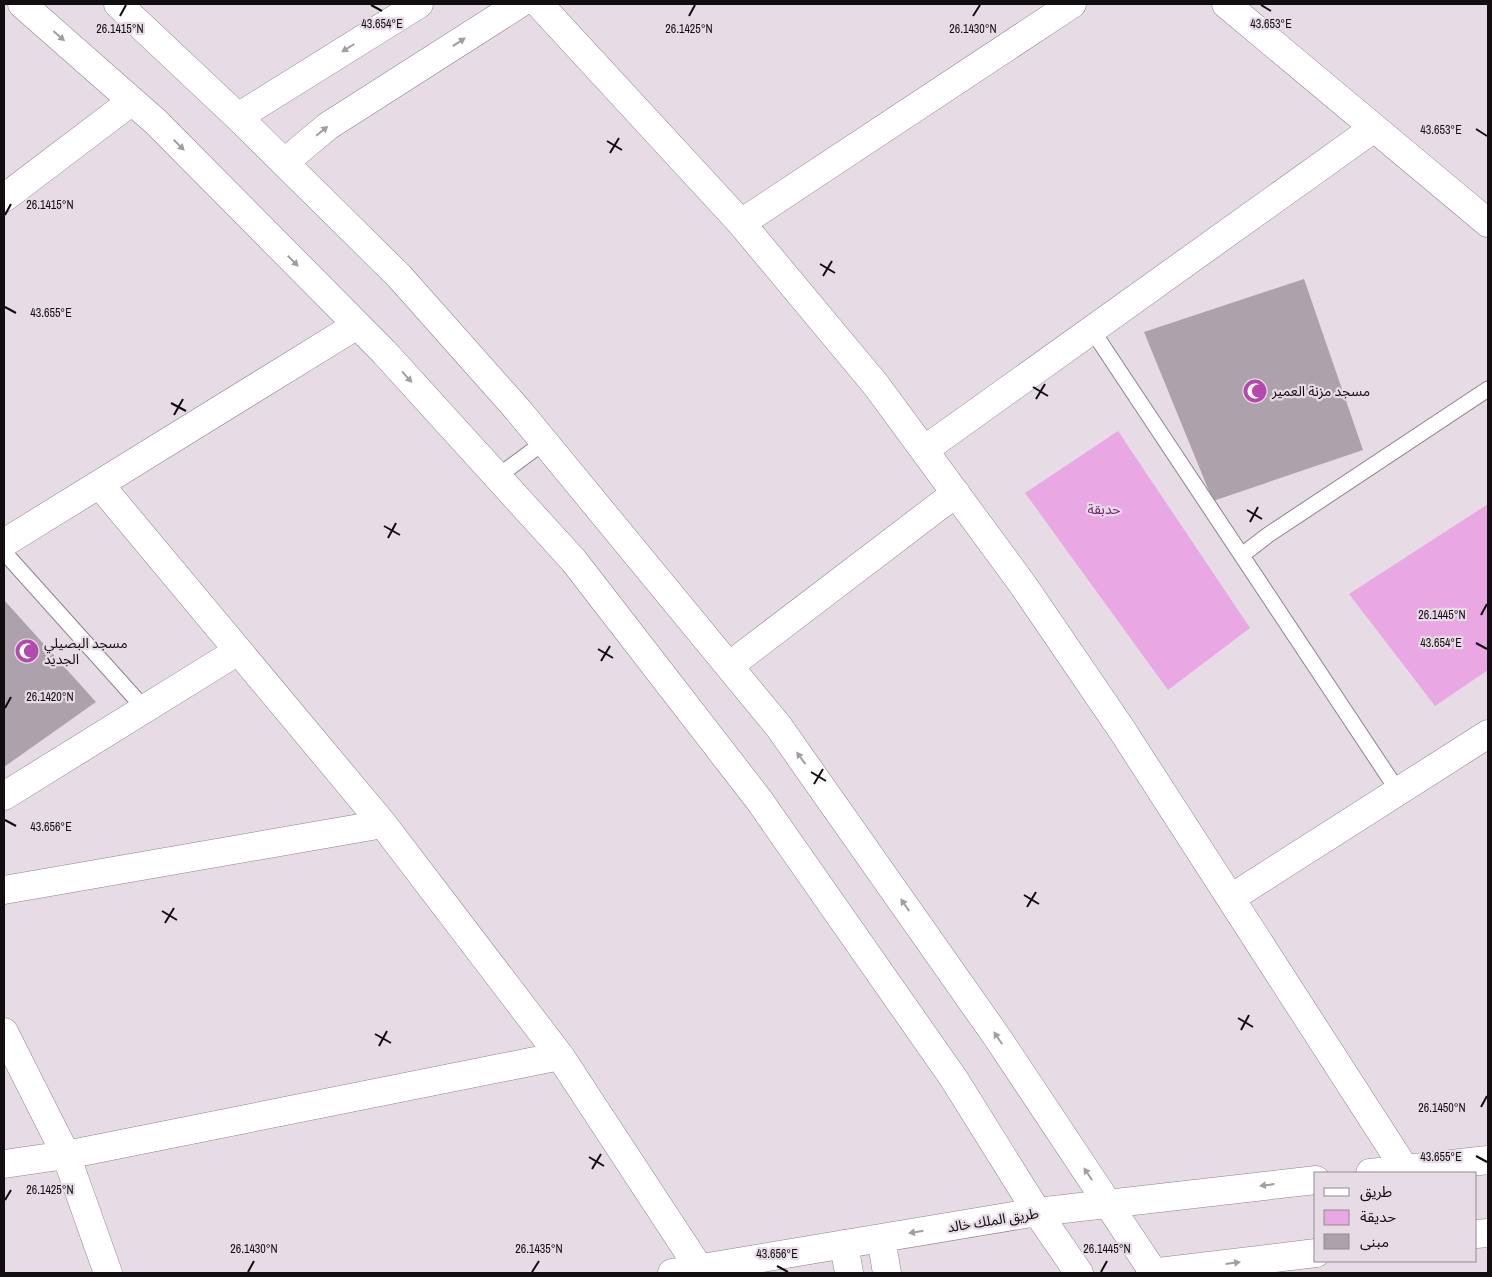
<svg xmlns="http://www.w3.org/2000/svg" width="1492" height="1277" font-family="'Archivo Narrow','Noto Sans Arabic',sans-serif">
	<rect width="100%" height="100%" fill="#e7dce6"/>
	<path fill="#e9a7e3" d="M1118 431 1250 628 1168 690 1025 493Z
		M1488 504V670L1435 706 1349 594Z"/>
	<path fill="#ada2ac" d="M1304 279 1363 450 1213 501 1144 332Z
		M4 600 96 702 4 767Z"/>
	<g fill="none" stroke-linecap="round" stroke-linejoin="round">
		<defs>
			<path id="lane" d="M1092 330 1398 791
				M497 477 544 442
				M4 552 144 708
				M1242 555 1268 535 1488 389"/>
			<path id="street" d="M22 4 156 122 384 352 574 561 759 800 954 1079 1037 1212 1079 1273
				M118 4 238 117 399 276 518 410 779 727 997 1037 1154 1273
				M539 4 741 223 876 385 1023 585 1122 730 1405 1169
				M1226 4 1488 223
				M238 117 419 4
				M285 162 328 126 519 4
				M4 198 132 101
				M741 223 1072 4
				M924 450 1374 128
				M100 485 383 824 560 1056 699 1268
				M4 543 357 325
				M729 666 956 493
				M4 796 238 651
				M4 890 383 824
				M1231 898 1488 734
				M4 1032 66 1155 108 1273
				M4 1164 66 1155 560 1056"/>
			<path id="secondary" d="M1370 1173 1488 1160
				M1476 1234 1488 1233
				M881 1238 887 1273
				M844 1244 849 1273
				M672 1273 1037 1212 1316 1180
				M1150 1273 1316 1253"/>
		</defs>
		<use href="#lane" stroke="#8d838c" stroke-width="17"/>
		<use href="#street" stroke="#8d838c" stroke-width="29"/>
		<use href="#secondary" stroke="#8d838c" stroke-width="29"/>
		<use href="#lane" stroke="#fff" stroke-width="15"/>
		<use href="#street" stroke="#fff" stroke-width="28"/>
		<use href="#secondary" stroke="#fff" stroke-width="28"/>
	</g>
	<defs><path id="oneway-solid" d="M-6-.8H1V-3.2L6.5 0L1 3.2V.8H-6Z" transform="scale(1.25)"/></defs>
	<g fill="#a09ea0">
		<use href="#oneway-solid" transform="translate(59 36) rotate(41)"/>
		<use href="#oneway-solid" transform="translate(459 42) rotate(-33)"/>
		<use href="#oneway-solid" transform="translate(348 48) rotate(148)"/>
		<use href="#oneway-solid" transform="translate(322 131) rotate(-39)"/>
		<use href="#oneway-solid" transform="translate(179 145) rotate(45)"/>
		<use href="#oneway-solid" transform="translate(293 261) rotate(45)"/>
		<use href="#oneway-solid" transform="translate(407 377) rotate(48)"/>
		<use href="#oneway-solid" transform="translate(801 758) rotate(-126)"/>
		<use href="#oneway-solid" transform="translate(905 905) rotate(-125)"/>
		<use href="#oneway-solid" transform="translate(998 1038) rotate(-124)"/>
		<use href="#oneway-solid" transform="translate(1088 1174) rotate(-124)"/>
		<use href="#oneway-solid" transform="translate(1267 1185) rotate(173)"/>
		<use href="#oneway-solid" transform="translate(916 1232) rotate(171)"/>
		<use href="#oneway-solid" transform="translate(1233 1263) rotate(-7)"/>
	</g>
	<path fill="none" stroke="#110d11" stroke-width="2" d="M371 5 382 11M1261 5 1271 11M120 16 126 5M689 16 695 5M973 16 980 5M1476 129 1487 136M607 141 622 150M610 153 619 138M5 215 11 204M820 264 835 273M823 276 832 261M5 307 16 313M1033 387 1048 396M1036 399 1045 384M171 403 186 411M174 415 183 399M1247 510 1262 519M1250 522 1258 507M384 526 400 535M388 538 396 523M1481 615 1487 604M1476 643 1487 649M598 649 613 658M601 661 610 646M5 708 11 697M811 772 826 781M814 784 823 769M5 820 16 826M1024 895 1039 904M1027 907 1036 892M162 911 177 920M165 923 174 908M1238 1018 1253 1027M1241 1030 1249 1015M375 1034 391 1043M379 1046 387 1031M1481 1107 1487 1096M1476 1156 1487 1162M589 1157 604 1166M592 1169 601 1154M5 1200 11 1190M777 1266 788 1272M248 1272 254 1261M532 1272 539 1261M1101 1272 1107 1261"/>
	<defs>
		<symbol id="mosque-disc" viewBox="-11 -11 22 22"><circle r="9.5" fill="#b34bae" stroke="#e7dce6"/><path d="M3.5-4.9A6 6 0 1 0 3.5 4.9A5 5 0 1 1 3.5-4.9Z" fill="#fff"/></symbol>
	</defs>
	<g fill-rule="evenodd">
		<use href="#mosque-disc" x="1241" y="377" width="28" height="28"/>
		<use href="#mosque-disc" x="13" y="637" width="28" height="28"/>
	</g>
	<g text-anchor="middle" dominant-baseline="central" stroke-width="4.5" stroke-linejoin="round" paint-order="stroke">
		<g font-size="14" fill="#110d11" stroke="#e7dce6" text-anchor="start">
			<text x="1272" y="391">مسجد مزنة العمير</text>
			<text x="44" y="643">مسجد البصيلي<tspan x="44" dy="16">الجديد</tspan></text>
		</g>
		<g font-size="14" fill="#7b2378" stroke="#e7dce6">
			<text x="1104" y="509">حدبقة</text>
		</g>
		<g font-size="14" fill="#110d11" stroke="#e7dce6">
			<text transform="translate(993 1220) rotate(-9)">طريق الملك خالد</text>
		</g>
	</g>
	<g font-size="12" text-anchor="middle" fill="#110d11" stroke="#e7dce6" stroke-width="4.5" stroke-linejoin="round" paint-order="stroke">
		<text x="382" y="28">43.654°E</text>
		<text x="1271" y="28">43.653°E</text>
		<text x="120" y="33">26.1415°N</text>
		<text x="689" y="33">26.1425°N</text>
		<text x="973" y="33">26.1430°N</text>
		<text x="1441" y="134">43.653°E</text>
		<text x="50" y="209">26.1415°N</text>
		<text x="51" y="317">43.655°E</text>
		<text x="1442" y="619">26.1445°N</text>
		<text x="1441" y="647">43.654°E</text>
		<text x="50" y="701">26.1420°N</text>
		<text x="51" y="831">43.656°E</text>
		<text x="1442" y="1112">26.1450°N</text>
		<text x="1441" y="1161">43.655°E</text>
		<text x="50" y="1194">26.1425°N</text>
		<text x="254" y="1253">26.1430°N</text>
		<text x="539" y="1253">26.1435°N</text>
		<text x="1107" y="1253">26.1445°N</text>
		<text x="777" y="1258">43.656°E</text>
	</g>
	<rect width="1492" height="1277" fill="none" stroke="#110d11" stroke-width="10"/>
	<rect x="1314" y="1172" width="162" height="90" fill="#e7dce6" stroke="#918991"/>
	<rect x="1324" y="1188" width="25" height="8" fill="#ffffff" stroke="#918991"/>
	<text x="1360" y="1197" font-size="15" fill="#110d11">طريق</text>
	<rect x="1324" y="1210" width="25" height="15" fill="#e9a7e3" stroke="#918991"/>
	<text x="1360" y="1222" font-size="15" fill="#110d11">حديقة</text>
	<rect x="1324" y="1234" width="25" height="15" fill="#ada2ac" stroke="#918991"/>
	<text x="1360" y="1247" font-size="15" fill="#110d11">مبنى</text>
</svg>
